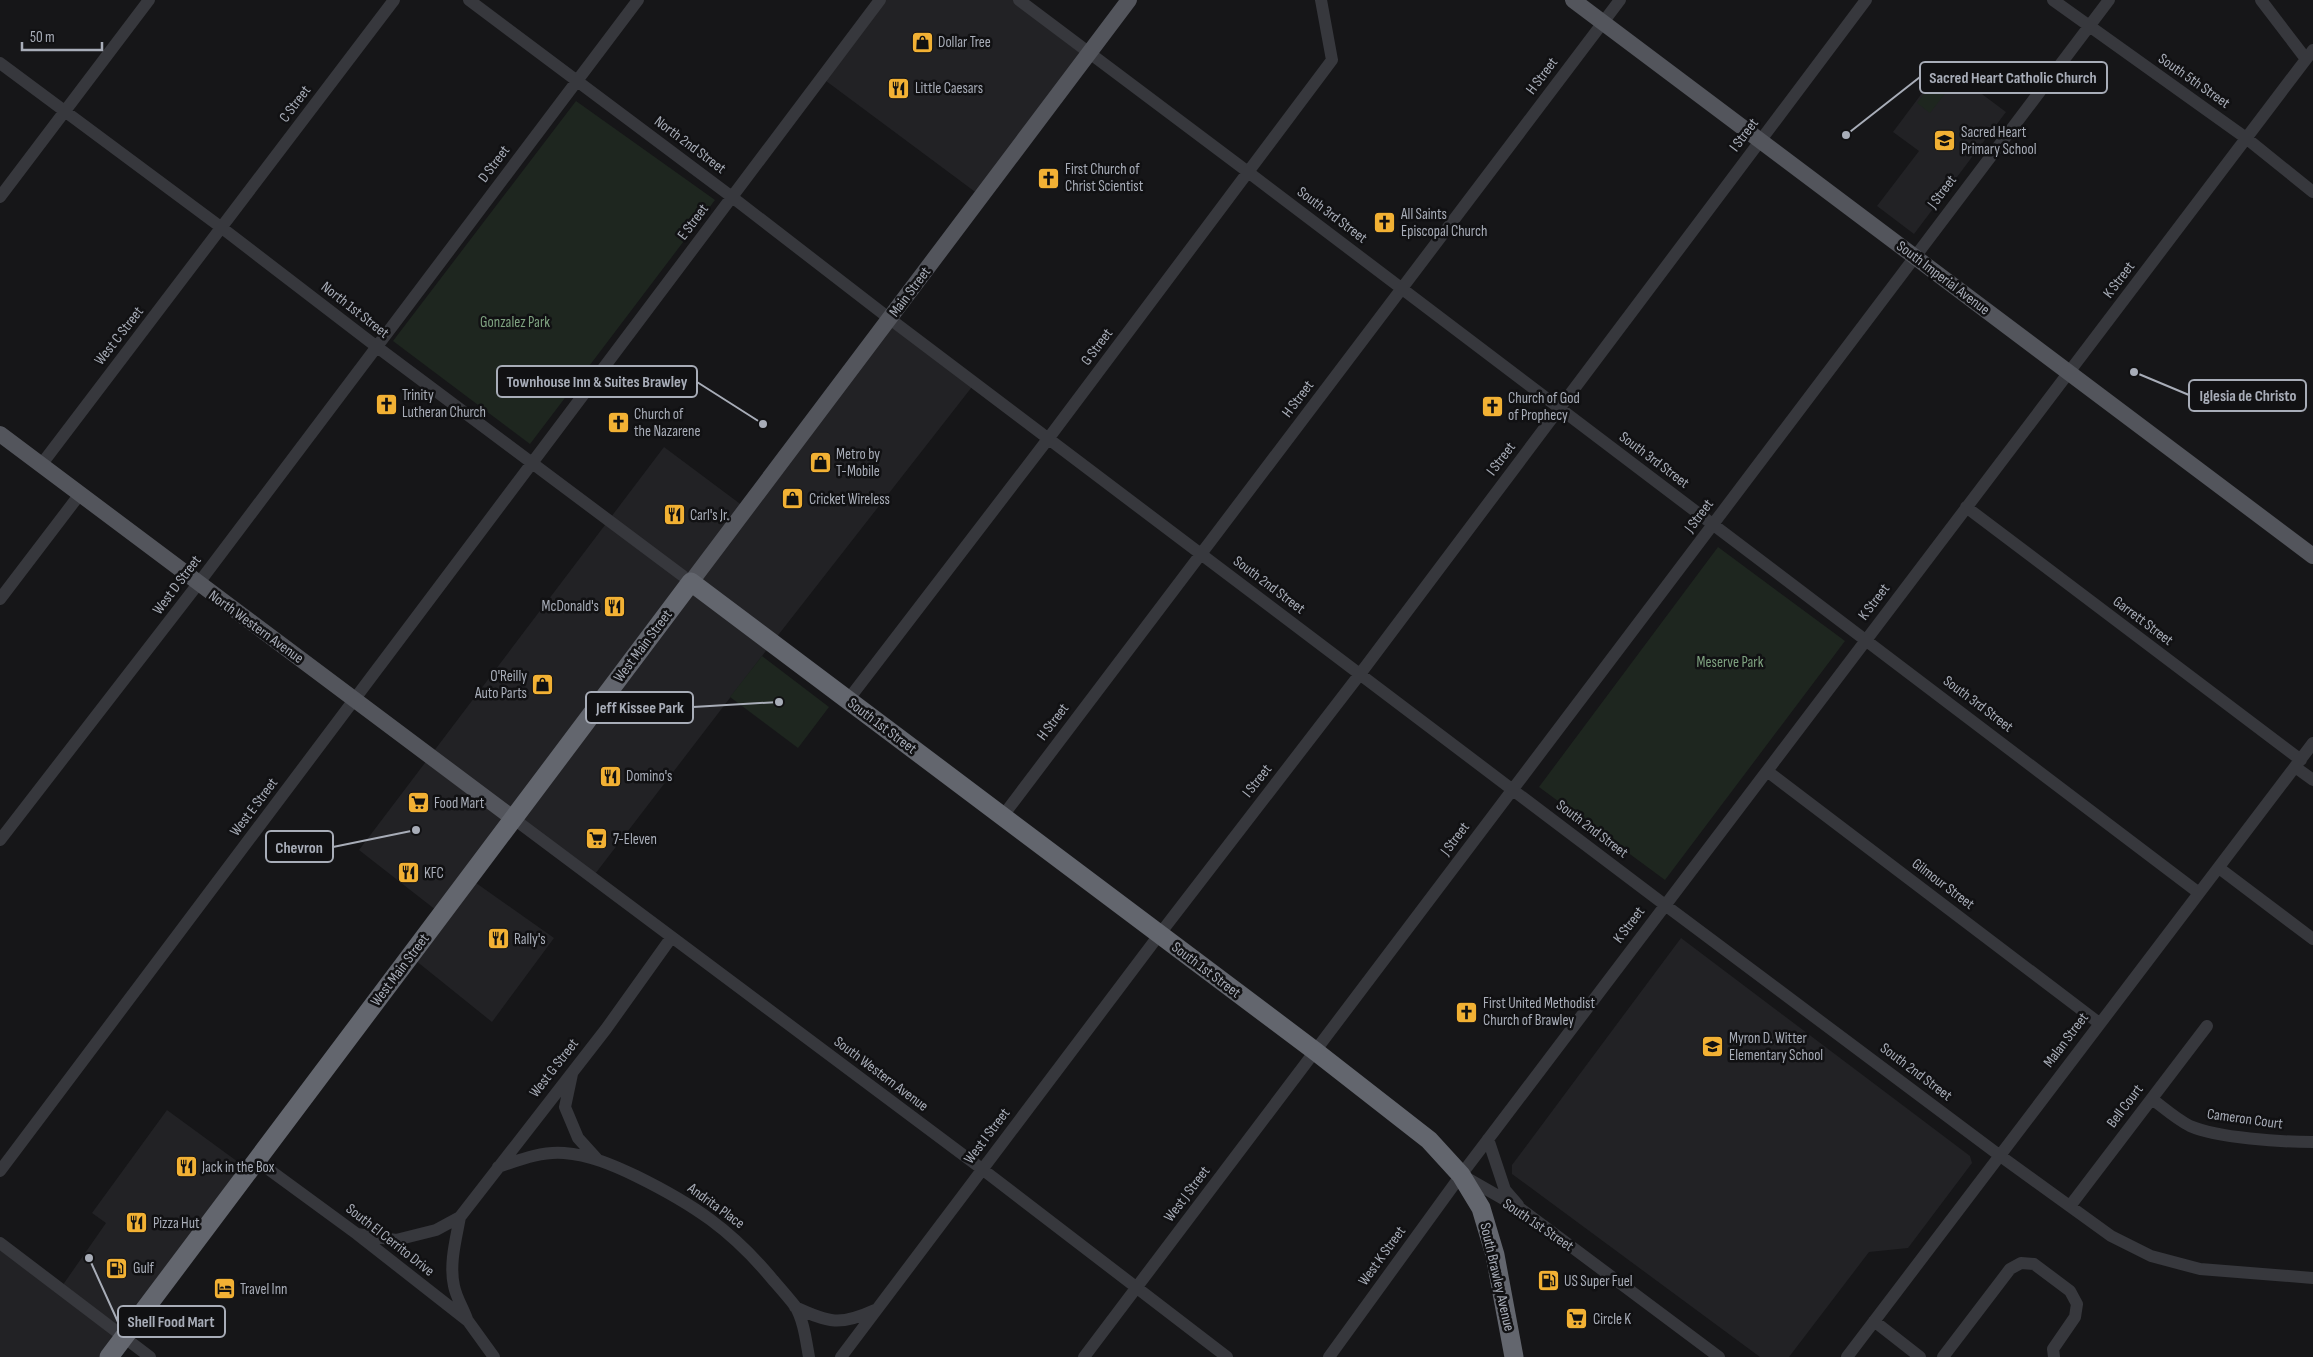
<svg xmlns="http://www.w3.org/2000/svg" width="2313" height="1357" font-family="'Sofia Sans Condensed',sans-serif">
	<rect width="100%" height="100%" fill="#161618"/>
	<path fill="#222225" d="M880 0H1019L1090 53 982 197 822 78Z
		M1943 65 2006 112 1914 234 1877 206 1919 151 1893 132Z
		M890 319 975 383 772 643 592 878 514 819 469 878 554 938 492 1022 410 956 441 914 359 850 664 447 747 509Z
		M1681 938 1970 1156 1972 1163 1908 1248 1869 1252 1789 1357H1760L1512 1174V1165Z
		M167 1110 249 1170 110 1357H0V1243L60 1289 106 1223 92 1213Z"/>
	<path fill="#1e261f" d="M1944 67 1957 78 1930 113 1917 103Z
		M576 101 715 200 530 444 393 341Z
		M1718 547 1845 641 1665 880 1539 787Z
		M762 656 829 707 798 748 730 697Z"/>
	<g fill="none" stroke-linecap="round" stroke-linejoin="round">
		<path stroke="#37383d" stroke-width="12" d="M469 0 732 197 890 319 1665 905 1999 1155 2111 1236 2151 1256 2200 1269 2313 1278
			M1019 0 1248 172 2199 893
			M2053 0 2246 138 2313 192
			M2261 0 2306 59
			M0 63 222 228 377 347 691 582
			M0 197 149 0
			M41 465 394 0
			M1966 507 2301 760
			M0 599 80 494
			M848 700 1048 439 1332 60 1321 0
			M2295 767 2313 780
			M1767 771 2099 1023
			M1002 817 1620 0
			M514 819 982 1169 1227 1357
			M0 840 198 584 638 0
			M2219 868 2313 939
			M572 1074 565 1107 578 1138 597 1159
			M2152 1099C2164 1108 2176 1119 2190 1126 2217 1138 2282 1142 2313 1142
			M1488 1139 1505 1190 1518 1205
			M256 1160 357 1234 468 1321 494 1357
			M498 1167C519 1160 542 1151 564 1153 590 1155 613 1165 636 1176 693 1204 732 1230 773 1280 780 1288 788 1297 795 1306 804 1321 806 1341 809 1357
			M0 1171 880 0
			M1465 1177 1521 1209 1719 1357
			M2070 1206 2207 1026
			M460 1217C456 1239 449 1264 454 1286 456 1297 463 1308 467 1319
			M357 1234 396 1240 436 1230 460 1217 606 1029 671 938
			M0 1243 150 1357
			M795 1307C829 1323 840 1326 875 1310
			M1874 1321 1920 1357
			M841 1357 1159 935 1360 674 1866 0
			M1084 1357 2109 0
			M1329 1357 1461 1175 2313 50
			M1847 1357 2313 743
			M1943 1357 2010 1269 2021 1263 2034 1264 2070 1291 2077 1304 2075 1317 2053 1349 2054 1357"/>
		<path stroke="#53555c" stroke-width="16" d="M1573 0 2313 556
			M0 434 514 819
			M691 582 1129 0"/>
		<path stroke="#63666e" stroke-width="19" d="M109 1357 691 582 1315 1051 1429 1140 1461 1175 1481 1208 1495 1255 1514 1357"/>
	</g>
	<defs>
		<symbol id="shop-square" viewBox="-11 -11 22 22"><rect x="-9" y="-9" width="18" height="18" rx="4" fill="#f2b134" stroke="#111113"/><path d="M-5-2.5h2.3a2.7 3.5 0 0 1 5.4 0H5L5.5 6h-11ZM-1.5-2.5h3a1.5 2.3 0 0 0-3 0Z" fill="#111"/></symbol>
		<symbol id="restaurant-square" viewBox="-11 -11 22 22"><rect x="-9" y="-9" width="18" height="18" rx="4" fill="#f2b134" stroke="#111113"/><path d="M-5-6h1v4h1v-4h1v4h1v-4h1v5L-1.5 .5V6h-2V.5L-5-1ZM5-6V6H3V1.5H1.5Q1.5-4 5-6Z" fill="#111"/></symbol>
		<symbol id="school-square" viewBox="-11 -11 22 22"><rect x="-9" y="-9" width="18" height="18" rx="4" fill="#f2b134" stroke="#111113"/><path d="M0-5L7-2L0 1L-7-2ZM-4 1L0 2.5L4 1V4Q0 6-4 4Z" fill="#111"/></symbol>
		<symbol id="church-square" viewBox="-11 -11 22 22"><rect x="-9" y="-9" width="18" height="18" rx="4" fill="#f2b134" stroke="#111113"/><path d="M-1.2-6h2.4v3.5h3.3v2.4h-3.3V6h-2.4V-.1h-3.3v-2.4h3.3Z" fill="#111"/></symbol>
		<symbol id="supermarket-square" viewBox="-11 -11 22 22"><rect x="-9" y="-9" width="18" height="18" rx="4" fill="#f2b134" stroke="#111113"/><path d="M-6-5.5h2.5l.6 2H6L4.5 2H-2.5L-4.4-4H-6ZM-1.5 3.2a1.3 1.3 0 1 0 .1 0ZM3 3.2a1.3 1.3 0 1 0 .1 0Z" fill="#111"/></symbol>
		<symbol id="fuel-square" viewBox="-11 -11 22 22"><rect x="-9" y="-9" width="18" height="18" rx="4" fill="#f2b134" stroke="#111113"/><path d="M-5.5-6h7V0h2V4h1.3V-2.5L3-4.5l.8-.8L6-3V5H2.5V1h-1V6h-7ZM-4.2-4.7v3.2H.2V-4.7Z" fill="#111"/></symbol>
		<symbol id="hotel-square" viewBox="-11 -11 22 22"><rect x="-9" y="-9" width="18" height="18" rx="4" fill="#f2b134" stroke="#111113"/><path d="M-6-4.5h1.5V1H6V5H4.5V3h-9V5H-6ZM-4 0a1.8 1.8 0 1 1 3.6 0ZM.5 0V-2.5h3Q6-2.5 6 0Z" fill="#111"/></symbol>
	</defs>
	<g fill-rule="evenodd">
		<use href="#shop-square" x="910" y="30" width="25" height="25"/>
		<use href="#restaurant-square" x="886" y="76" width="25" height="25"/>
		<use href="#school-square" x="1932" y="128" width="25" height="25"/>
		<use href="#church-square" x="1036" y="166" width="25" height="25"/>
		<use href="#church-square" x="1372" y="210" width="25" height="25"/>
		<use href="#church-square" x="374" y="392" width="25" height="25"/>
		<use href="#church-square" x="1480" y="394" width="25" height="25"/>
		<use href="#church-square" x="606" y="410" width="25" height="25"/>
		<use href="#shop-square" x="808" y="450" width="25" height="25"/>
		<use href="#shop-square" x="780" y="486" width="25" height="25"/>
		<use href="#restaurant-square" x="662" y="502" width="25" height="25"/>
		<use href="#restaurant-square" x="602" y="594" width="25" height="25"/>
		<use href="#shop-square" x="530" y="672" width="25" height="25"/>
		<use href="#restaurant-square" x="598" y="764" width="25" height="25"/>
		<use href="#supermarket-square" x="406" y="790" width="25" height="25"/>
		<use href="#supermarket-square" x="584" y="826" width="25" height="25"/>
		<use href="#restaurant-square" x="396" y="860" width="25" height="25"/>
		<use href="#restaurant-square" x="486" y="926" width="25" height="25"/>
		<use href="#church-square" x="1454" y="1000" width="25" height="25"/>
		<use href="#school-square" x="1700" y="1034" width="25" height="25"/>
		<use href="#restaurant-square" x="174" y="1154" width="25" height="25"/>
		<use href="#restaurant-square" x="124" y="1210" width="25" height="25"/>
		<use href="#fuel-square" x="104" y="1256" width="25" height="25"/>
		<use href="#fuel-square" x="1536" y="1268" width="25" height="25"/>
		<use href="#hotel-square" x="212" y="1276" width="25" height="25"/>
		<use href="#supermarket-square" x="1564" y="1306" width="25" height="25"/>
	</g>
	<g text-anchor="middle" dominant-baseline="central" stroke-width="5" stroke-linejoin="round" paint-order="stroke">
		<g font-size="15" fill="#a8adb8" stroke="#111113" text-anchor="start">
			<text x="938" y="42">Dollar Tree</text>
			<text x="915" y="88">Little Caesars</text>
			<text x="1961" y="132">Sacred Heart<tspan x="1961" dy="17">Primary School</tspan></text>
			<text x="1065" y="169">First Church of<tspan x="1065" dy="17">Christ Scientist</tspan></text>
			<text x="1401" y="214">All Saints<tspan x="1401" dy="17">Episcopal Church</tspan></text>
			<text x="402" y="395">Trinity<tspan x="402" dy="17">Lutheran Church</tspan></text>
			<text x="1508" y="398">Church of God<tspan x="1508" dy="17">of Prophecy</tspan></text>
			<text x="634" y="414">Church of<tspan x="634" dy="17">the Nazarene</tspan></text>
			<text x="836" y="454">Metro by<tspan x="836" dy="17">T-Mobile</tspan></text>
			<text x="809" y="499">Cricket Wireless</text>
			<text x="690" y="515">Carl's Jr.</text>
			<text x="599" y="606" text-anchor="end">McDonald's</text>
			<text x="527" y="676" text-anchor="end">O'Reilly<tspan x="527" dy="17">Auto Parts</tspan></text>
			<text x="626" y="776">Domino's</text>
			<text x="434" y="803">Food Mart</text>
			<text x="613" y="839">7-Eleven</text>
			<text x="424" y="873">KFC</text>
			<text x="514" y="939">Rally's</text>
			<text x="1483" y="1003">First United Methodist<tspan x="1483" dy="17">Church of Brawley</tspan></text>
			<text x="1729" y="1038">Myron D. Witter<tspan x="1729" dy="17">Elementary School</tspan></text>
			<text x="202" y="1167">Jack in the Box</text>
			<text x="153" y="1223">Pizza Hut</text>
			<text x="133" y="1268">Gulf</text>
			<text x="1564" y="1281">US Super Fuel</text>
			<text x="240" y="1289">Travel Inn</text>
			<text x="1593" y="1319">Circle K</text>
		</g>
		<g font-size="15" fill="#a8adb8" stroke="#111113">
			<text transform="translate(1542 76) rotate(-53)">H Street</text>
			<text transform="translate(2194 81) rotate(35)">South 5th Street</text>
			<text transform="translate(295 104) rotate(-53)">C Street</text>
			<text transform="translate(1744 135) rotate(-53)">I Street</text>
			<text transform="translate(690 145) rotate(37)">North 2nd Street</text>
			<text transform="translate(494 164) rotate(-53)">D Street</text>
			<text transform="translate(1942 192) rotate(-53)">J Street</text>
			<text transform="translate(1332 215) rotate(37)">South 3rd Street</text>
			<text transform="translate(693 222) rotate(-53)">E Street</text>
			<text transform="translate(1943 278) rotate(37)">South Imperial Avenue</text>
			<text transform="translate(2119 280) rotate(-53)">K Street</text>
			<text transform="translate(910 292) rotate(-53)">Main Street</text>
			<text transform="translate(355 310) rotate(38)">North 1st Street</text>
			<text transform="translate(119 336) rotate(-52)">West C Street</text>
			<text transform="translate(1097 347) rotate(-53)">G Street</text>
			<text transform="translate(1298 399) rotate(-53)">H Street</text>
			<text transform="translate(1501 459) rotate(-53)">I Street</text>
			<text transform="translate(1654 460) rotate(37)">South 3rd Street</text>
			<text transform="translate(1699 516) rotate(-53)">J Street</text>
			<text transform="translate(177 585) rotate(-53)">West D Street</text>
			<text transform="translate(1269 585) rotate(37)">South 2nd Street</text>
			<text transform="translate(1874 602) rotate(-53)">K Street</text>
			<text transform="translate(2143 621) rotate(37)">Garrett Street</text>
			<text transform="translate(256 627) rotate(36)">North Western Avenue</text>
			<text transform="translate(643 646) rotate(-53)">West Main Street</text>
			<text transform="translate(1978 704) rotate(37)">South 3rd Street</text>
			<text transform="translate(1053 722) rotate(-53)">H Street</text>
			<text transform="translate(882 726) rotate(37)">South 1st Street</text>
			<text transform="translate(1257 781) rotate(-52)">I Street</text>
			<text transform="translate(254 807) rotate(-53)">West E Street</text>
			<text transform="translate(1592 829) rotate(37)">South 2nd Street</text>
			<text transform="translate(1455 839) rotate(-53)">J Street</text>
			<text transform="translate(1943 884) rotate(37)">Gilmour Street</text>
			<text transform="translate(1629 925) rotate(-53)">K Street</text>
			<text transform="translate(400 970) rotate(-53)">West Main Street</text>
			<text transform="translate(1206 970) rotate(37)">South 1st Street</text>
			<text transform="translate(2066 1040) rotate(-53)">Malan Street</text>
			<text transform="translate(554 1068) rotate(-52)">West G Street</text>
			<text transform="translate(1916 1072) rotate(37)">South 2nd Street</text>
			<text transform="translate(881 1074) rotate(37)">South Western Avenue</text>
			<text transform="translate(2125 1106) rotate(-53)">Bell Court</text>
			<text transform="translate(2245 1119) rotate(8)">Cameron Court</text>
			<text transform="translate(987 1136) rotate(-53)">West I Street</text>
			<text transform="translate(1187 1194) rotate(-53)">West J Street</text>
			<text transform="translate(716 1206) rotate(36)">Andrita Place</text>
			<text transform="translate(1538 1225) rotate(34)">South 1st Street</text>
			<text transform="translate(390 1240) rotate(38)">South El Cerrito Drive</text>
			<text transform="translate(1382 1256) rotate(-54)">West K Street</text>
			<text transform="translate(1497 1277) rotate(77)">South Brawley Avenue</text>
		</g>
		<g font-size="15" fill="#7fa381" stroke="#111113">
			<text x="515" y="322">Gonzalez Park</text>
			<text x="1730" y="662">Meserve Park</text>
		</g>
	</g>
	<path fill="none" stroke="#a8adb8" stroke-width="2" d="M1846 135L1920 77M763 424L697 382M2134 372L2189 395M779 702L693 707M416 830L333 847M89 1258L118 1322"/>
	<g fill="#a8adb8" stroke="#111113" stroke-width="2">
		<circle cx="1846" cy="135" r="5"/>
		<circle cx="763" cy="424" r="5"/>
		<circle cx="2134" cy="372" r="5"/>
		<circle cx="779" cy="702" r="5"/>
		<circle cx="416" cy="830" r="5"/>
		<circle cx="89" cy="1258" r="5"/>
	</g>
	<g fill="#111113" stroke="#a8adb8" stroke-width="2">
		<rect x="1920" y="62" width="187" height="31" rx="5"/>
		<rect x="497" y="366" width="200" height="31" rx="5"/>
		<rect x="2189" y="380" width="117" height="31" rx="5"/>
		<rect x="586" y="692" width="107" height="31" rx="5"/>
		<rect x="266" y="831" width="67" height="31" rx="5"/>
		<rect x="118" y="1306" width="107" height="31" rx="5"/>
	</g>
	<g font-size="16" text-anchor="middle" font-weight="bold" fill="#a8adb8">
		<text x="2013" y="83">Sacred Heart Catholic Church</text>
		<text x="597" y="387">Townhouse Inn &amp; Suites Brawley</text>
		<text x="2248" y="401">Iglesia de Christo</text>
		<text x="640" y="713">Jeff Kissee Park</text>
		<text x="299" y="853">Chevron</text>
		<text x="171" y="1327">Shell Food Mart</text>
	</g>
	<path d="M22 42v8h80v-8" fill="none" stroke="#a8adb8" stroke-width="2.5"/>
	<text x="30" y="42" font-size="15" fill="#a8adb8" stroke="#111113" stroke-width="4" paint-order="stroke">50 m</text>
</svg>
